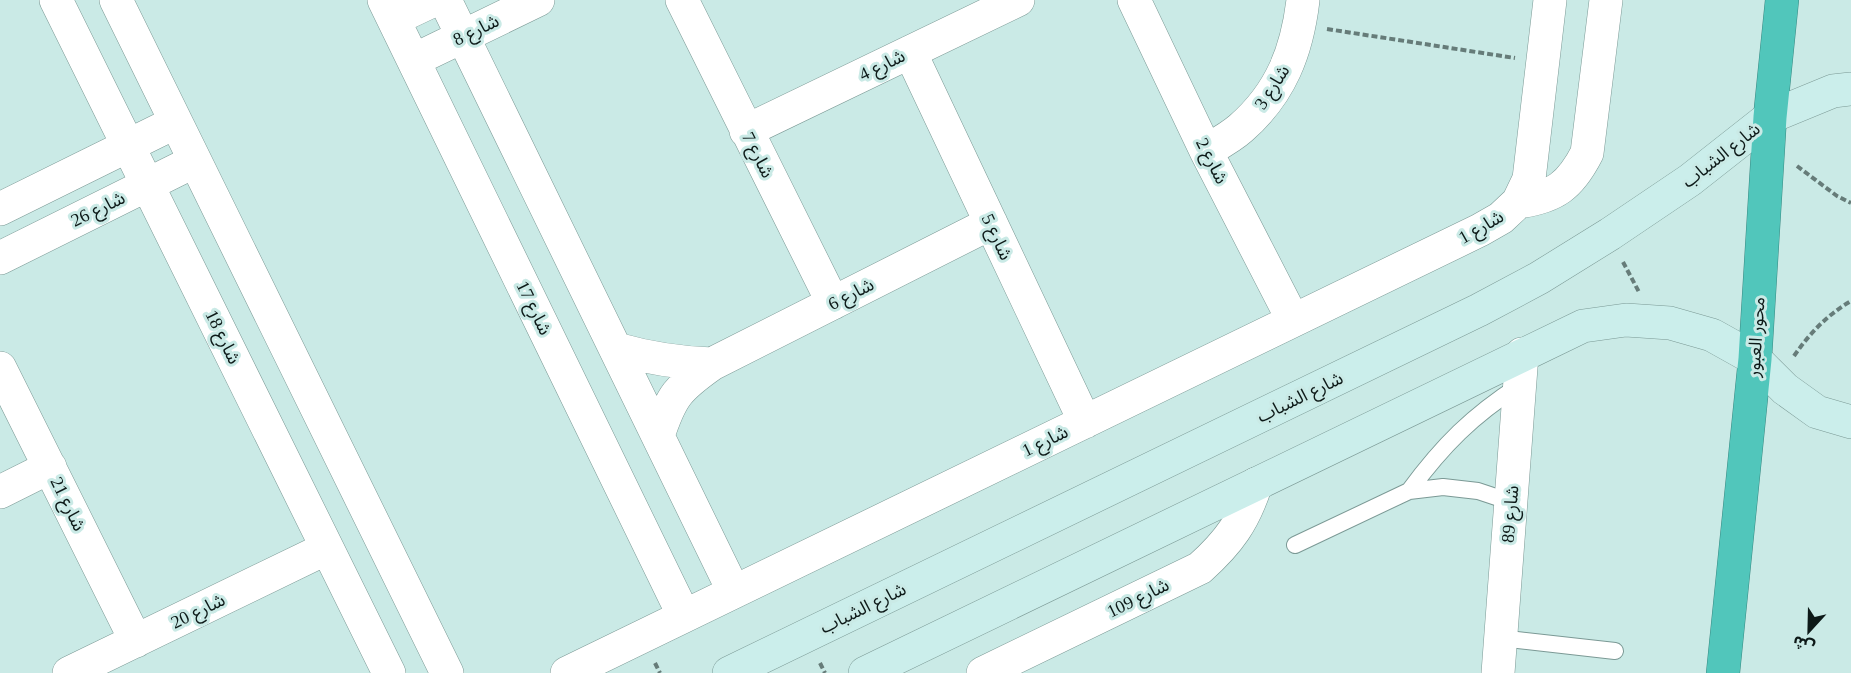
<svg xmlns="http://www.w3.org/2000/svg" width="1851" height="673" font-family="'Times New Roman','Noto Sans Arabic',serif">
	<rect width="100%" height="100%" fill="#caeae6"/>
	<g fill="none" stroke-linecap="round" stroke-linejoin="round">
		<defs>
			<path id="lane" d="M1409 491C1443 445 1472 416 1520 385
				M1295 545 1409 491 1443 487 1478 491 1511 502
				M1500 638 1615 651"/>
			<path id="street" d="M56 0 389 673
				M116 0 447 673
				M384 0 684 616
				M445 0 734 592
				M682 0 833 303
				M1134 0 1206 151 1293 320
				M394 19 434 0
				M910 52 1085 422
				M414 60 538 0
				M746 131 1018 0
				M1206 151C1218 144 1231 137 1241 128 1281 93 1297 51 1303 0
				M1518 202C1555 197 1570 186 1587 153L1606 0
				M0 209 176 122
				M0 258 195 161
				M616 349C648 358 678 363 712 364
				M0 368 136 641
				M658 436C671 396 678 388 712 364L991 223
				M0 492 50 467
				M69 673 327 548
				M567 673 1480 230 1501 218 1518 202 1529 179 1550 0
				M983 673 1200 568C1229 542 1244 521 1256 484
				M1498 673 1522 354"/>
			<path id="secondary" d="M729 673 1479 310 1539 278 1610 234 1690 180 1770 117 1833 91 1851 89
				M865 673 1583 326 1626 320 1670 323 1712 335 1755 359 1785 389 1817 412 1851 422"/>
			<path id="highway" d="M1723 673 1755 359 1770 117 1782 0"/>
		</defs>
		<use href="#lane" stroke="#7b9995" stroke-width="18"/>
		<use href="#street" stroke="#7b9995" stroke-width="34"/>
		<use href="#secondary" stroke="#7b9995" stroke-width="34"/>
		<use href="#highway" stroke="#398982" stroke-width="34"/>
		<path stroke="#667c79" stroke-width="4" stroke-dasharray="6 3" stroke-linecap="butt" d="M1327 29 1515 58
			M1797 166 1837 196 1851 203
			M1623 262 1639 292
			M1794 356C1810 333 1827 315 1851 301
			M655 663 660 673
			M820 663 825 673"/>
		<use href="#lane" stroke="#fff" stroke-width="16"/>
		<use href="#street" stroke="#fff" stroke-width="33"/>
		<use href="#secondary" stroke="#cbeeeb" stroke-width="33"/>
		<use href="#highway" stroke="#51c6bb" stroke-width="33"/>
	</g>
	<g text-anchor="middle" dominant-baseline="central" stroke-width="6" stroke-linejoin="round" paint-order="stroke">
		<g font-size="18" fill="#0d1918" stroke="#caeae6">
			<text transform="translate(476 30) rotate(-26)">شارع 8</text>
			<text transform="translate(882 65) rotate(-26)">شارع 4</text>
			<text transform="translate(1272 87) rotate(-57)">شارع 3</text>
			<text transform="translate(758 155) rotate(63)">شارع 7</text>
			<text transform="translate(1721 155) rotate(-38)">شارع الشباب</text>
			<text transform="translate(1212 161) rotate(63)">شارع 2</text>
			<text transform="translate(98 209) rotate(-26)">شارع 26</text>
			<text transform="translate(1481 227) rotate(-30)">شارع 1</text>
			<text transform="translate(997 237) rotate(65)">شارع 5</text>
			<text transform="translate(851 294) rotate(-27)">شارع 6</text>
			<text transform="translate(534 308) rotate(64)">شارع 17</text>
			<text transform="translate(223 337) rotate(64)">شارع 18</text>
			<text transform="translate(1756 337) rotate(-86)">محور العبور</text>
			<text transform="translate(1300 397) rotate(-26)">شارع الشباب</text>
			<text transform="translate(1045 441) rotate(-26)">شارع 1</text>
			<text transform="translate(68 504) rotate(64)">شارع 21</text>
			<text transform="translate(1510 514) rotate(-85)">شارع 89</text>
			<text transform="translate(1138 598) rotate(-26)">شارع 109</text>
			<text transform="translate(863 608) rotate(-26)">شارع الشباب</text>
			<text transform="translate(198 611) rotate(-26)">شارع 20</text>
		</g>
	</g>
	<g transform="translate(1809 631) rotate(202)" stroke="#caeae6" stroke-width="4.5" paint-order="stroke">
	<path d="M0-4.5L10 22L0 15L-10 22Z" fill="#0d1918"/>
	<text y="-9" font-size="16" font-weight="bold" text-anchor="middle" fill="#0d1918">ش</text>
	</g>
</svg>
